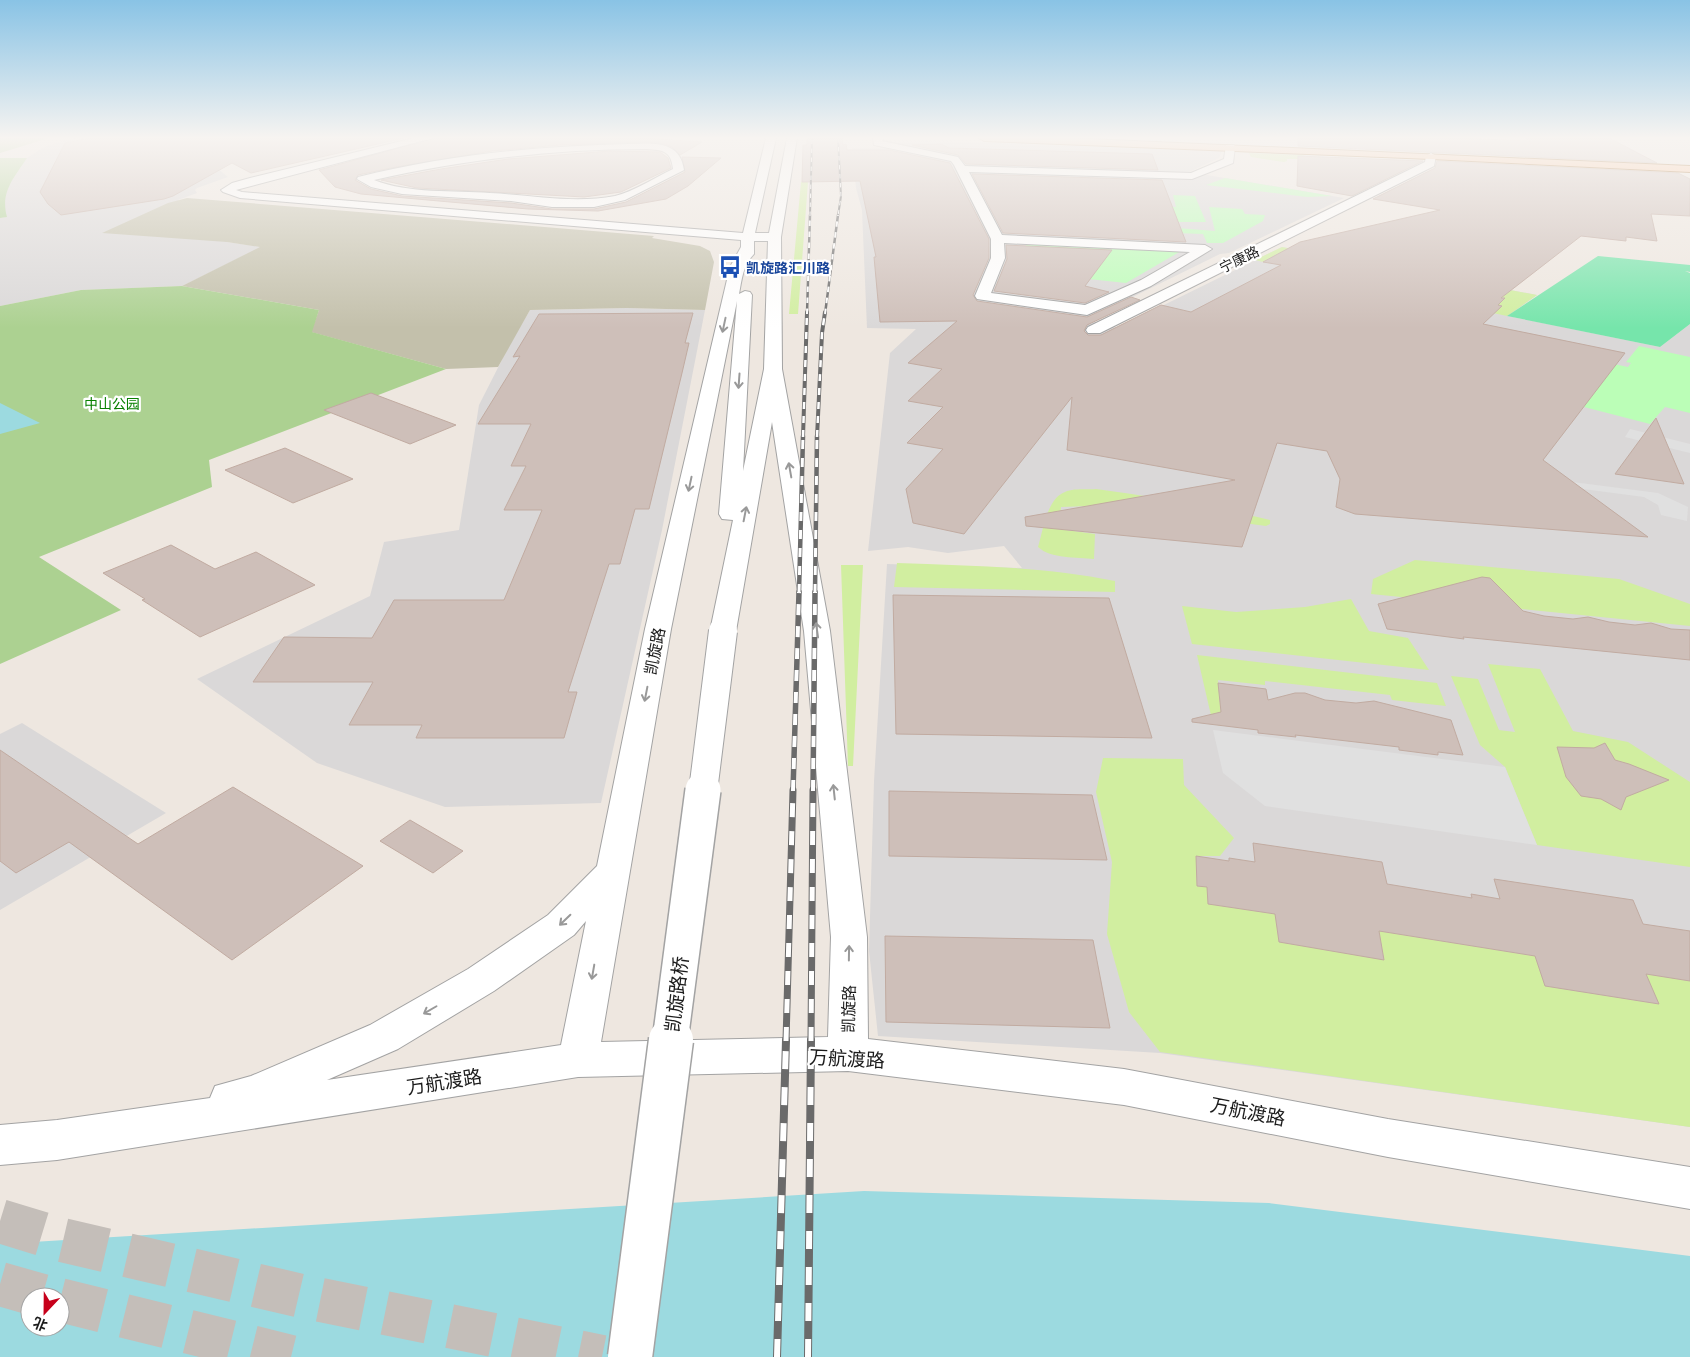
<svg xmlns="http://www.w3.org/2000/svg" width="1690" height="1357" font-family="'Exo 2','Noto Sans SC',sans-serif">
	<rect width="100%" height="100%" fill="#eee7e0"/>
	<path fill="#dad8d8" d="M71 138H151L207 160 228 177 197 188 195 190 197 193 178 200 227 242 262 247 182 286 81 290 0 306V218L6 217 3 206 7 188 27 158 44 147Z
		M928 141 1222 151 1219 158 1189 172 1344 198 1229 253 1220 254 1086 320 1117 328 1282 247 1537 295 1508 316 1660 347 1690 324V1127L1160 1053 878 1036 869 951 874 781 887 564 1022 568 1004 546 948 553 908 547 868 551 890 353 916 329 867 328 862 210 856 188 852 148H893L883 142Z
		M627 308 705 310 662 530 601 803 445 807 317 763 197 679 370 596 384 542 459 530 479 405 509 346 530 310Z
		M22 723 166 813 0 910V734Z"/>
	<path fill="#c3c0ab" d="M187 198 654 236 652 238 700 246 710 251 714 262 705 310 627 308 530 310 498 367 446 369 311 332 319 310 182 286 260 247 227 242 102 233 168 203Z"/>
	<path fill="#d1eea0" d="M1249 153 1303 155 1307 159H1287V161L1284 162 1251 157Z
		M801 182H808L798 314H789Z
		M1282 247 1537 295 1507 316 1493 313 1502 306 1498 305 1505 298 1277 254 1263 262 1255 260Z
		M1096 489C1154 497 1213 506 1270 520V524L1266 526 1251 524 1089 506 1061 507 1059 529 1095 534 1094 559C1077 557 1051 559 1038 547 1043 531 1047 498 1065 492 1073 488 1087 490 1096 489Z
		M1415 560 1619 579 1690 604V626L1371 594 1373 579Z
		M897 563C970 566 1043 566 1115 581V592L894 587Z
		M841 565H863L853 766H848Z
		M1351 599 1369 631 1408 638 1429 670 1192 644 1182 606 1236 612 1305 607Z
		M1197 655 1437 683 1446 706 1392 700 1390 695 1265 681V685L1218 680 1222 726 1213 724Z
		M1488 664 1540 669 1573 731 1628 742 1690 782V867L1537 845 1505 767 1480 745 1451 676 1478 679 1499 730 1515 732Z
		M1103 758 1183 759 1184 785 1234 838 1220 856H1196L1197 886 1207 887 1209 904 1275 914 1279 942 1384 959 1379 931 1535 956 1545 986 1658 1004 1646 974 1690 981V1127L1160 1052 1129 1012 1107 934 1112 862 1096 792Z"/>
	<path fill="#acd191" d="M0 138H49L0 153Z
		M0 158H27C14 178 0 192 7 217L0 218Z
		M182 286 319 310 312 332 446 369 209 460 212 487 39 557 121 610 0 664V306L81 290Z"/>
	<path fill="#bbfeb7" d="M1225 178 1332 196 1307 197 1206 185Z
		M1173 195 1195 196 1206 222H1171L1177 228 1215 231 1209 207 1242 209 1245 214 1265 215 1263 221 1223 243H1207L1203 234 1176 233 1045 202 1176 207Z
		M1026 244 1181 251 1126 283 1023 272Z
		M1355 309 1628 367 1631 363 1626 362 1639 346 1690 357V413L1665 407 1650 424 1584 407Z"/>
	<path fill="#76e5ab" d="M1598 256 1690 265V272L1685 271 1690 273V324L1660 347 1507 316Z"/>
	<path fill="#e0e0e0" d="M1630 429 1690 444V453L1625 437Z
		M1471 469 1658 493 1688 507 1687 521 1661 515 1658 505 1644 497 1438 470Z
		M1213 730 1505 767 1537 845 1265 806 1223 773Z"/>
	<path fill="#9cdae0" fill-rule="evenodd" d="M0 403 40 423 0 434Z
		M864 1191 1269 1203 1690 1256V1357H0V1244ZM30 1297H60V1327H30Z"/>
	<path fill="#cebfb9" stroke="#c1aba1" d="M90 138H404L251 173 232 163 173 196 164 199 61 215 48 204 40 192 65 143Z
		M435 138H643L702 142 680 155 672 147 665 144 647 142 560 145 492 151 391 168 358 175 355 180 371 189 402 196 511 203 552 209H594L626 202 685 172 682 157 721 158 688 186 666 199 598 211 528 209 361 194 335 187 319 170Z
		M807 138H842L843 145 846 144 847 150H889L950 163 989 239V258L973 295 977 301 1087 317 1131 297 1140 300 1087 325 1084 331 1088 335H1101L1161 305 1191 312 1281 265 1263 262 1300 242 1440 210 1373 199 1435 168 1437 161 1678 173 1690 179V216L1651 214 1657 241 1626 237V241L1581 236 1501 298H1505L1498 305 1502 306 1483 324 1625 353 1543 460 1648 537 1355 514 1336 507 1340 479 1327 451 1277 443 1242 547 1026 526 1025 517 1235 480 1067 450 1072 397 964 534 913 523 906 489 943 449 907 443 943 407 908 401 942 369 908 363 957 321 880 322 874 257H876L860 181 802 182 803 145H807Z
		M1298 138H1454L1530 141 1526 138H1609L1657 163 1298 146Z
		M941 144 949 148 1152 154 1158 170 966 164 958 155 912 145Z
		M610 151 660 152 668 158 671 168 621 192 584 197 417 188 381 180 441 169 508 159Z
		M1298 156 1423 161 1352 196 1297 186Z
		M972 174 1162 180 1186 242 1003 233Z
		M1006 245 1112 250 1085 286 1109 292 1085 303 994 291 1007 259Z
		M693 313 685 343H689L682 373 649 509H635L620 564H609L568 692H577L564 738H416L422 725H349L373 682H253L284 637 372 638 394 600H504L542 510H504L526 466H511L531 424H478L520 356 513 357 539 314Z
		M371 393 456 425 410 444 324 410Z
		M1656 418 1684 484 1615 474Z
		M285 448 353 479 293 503 225 470Z
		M171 545 215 569 256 552 315 585 200 637 142 600 145 599 103 573Z
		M1482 577 1490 578 1523 611 1544 616 1573 619 1588 617 1609 622 1635 625 1651 623 1671 629 1690 630V660L1463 637 1464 639 1387 629 1378 604Z
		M893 595 1109 598 1152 738 896 734Z
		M1218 683 1266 689 1268 700 1295 693H1305L1325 700 1356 703 1374 701 1451 720 1463 755 1438 752V755L1399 750V747L1295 735 1296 737 1258 733V730L1192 722V719L1221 712Z
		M1605 743 1615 760 1629 764 1669 780 1626 797 1621 810 1601 799 1581 796 1566 777 1557 747 1594 748Z
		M0 750 138 844 233 787 363 866 232 960 69 842 16 873 0 861Z
		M889 791 1092 795 1107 860 889 856Z
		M410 820 463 851 433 873 380 841Z
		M1253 843 1382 862 1387 884 1472 898 1471 894 1500 899 1494 879 1633 900 1643 924 1690 931V981L1646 974 1659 1004 1545 986 1535 956 1379 931 1384 960 1279 942 1275 914 1208 904 1207 887 1197 886 1196 856 1229 861V858L1255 862Z
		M885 936 1093 940 1110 1028 886 1022Z"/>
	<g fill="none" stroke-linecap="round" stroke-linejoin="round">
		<path stroke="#c4beb9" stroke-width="44" stroke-dasharray="44 22" stroke-linecap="butt" d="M0 1221 62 1240 306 1297 602 1357
			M0 1284 46 1297
			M60 1300 291 1357"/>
		<defs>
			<path id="minor" d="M414 138H433L236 190 242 192 743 233 766 138H776L755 233H769L787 138H797L781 237 782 369 830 631 867 937 868 1039 1124 1069 1388 1119 1690 1167V1209L1388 1157 1124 1105 848 1071 578 1077 57 1160 0 1165V1125L57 1120 210 1098 215 1086 251 1076 370 1025 468 969 548 915 597 866 645 629 730 267 741 247V240L240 198 223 192 221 190 232 183 250 178ZM754 241H768L764 369 743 471 752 295 750 292 745 291 739 294C742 278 743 265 754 254ZM737 301 719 514 722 519 733 520 710 631 714 636 723 639 732 636 736 631 772 422 804 631 831 937 828 1037 601 1042 671 629ZM586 921 561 1045 327 1080 398 1049 494 991 574 935Z
				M873 138H883L882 141 958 157 965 166 1191 173 1224 159 1226 145H1234L1235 147 1233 163 1192 179 969 172 1002 235 1205 245 1212 249 1151 286 1087 315 977 299 975 296 991 258V239L954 165 951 161 874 145ZM1004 243 1190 252 1141 280 1085 305 991 293 1005 258Z
				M628 144C653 143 680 140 684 170L625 200 594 207H552L511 201 402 194 371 187 357 179 358 177C446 155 537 146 628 144ZM644 149C661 150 671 149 673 169 656 177 633 192 615 196 573 204 532 195 490 193 452 190 410 194 374 180 462 160 554 149 644 149Z
				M1431 153 1436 156 1434 166 1100 333H1088L1086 330 1088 327 1425 162 1426 156Z"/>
			<path id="major" d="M979 138H1067L1690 166V172L1431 159 984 141Z"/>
		</defs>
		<use href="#minor" stroke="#a3a3a3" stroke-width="2"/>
		<use href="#major" stroke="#934f00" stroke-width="2"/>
		<use href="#minor" fill="#fff" fill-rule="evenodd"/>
		<use href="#major" fill="#ffc294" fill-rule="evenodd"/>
		<defs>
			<path id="rail-far6" d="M838 138 841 196 838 216
				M810 216 812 138"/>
			<path id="rail-far5" d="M807 314 810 215
				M825 314 838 215"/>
			<path id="rail-far4" d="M803 437 807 312
				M817 437 822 333 825 312"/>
			<path id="rail-far3" d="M799 593 803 436
				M815 593 817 436"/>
			<path id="rail-far2" d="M793 791 799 592
				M813 791 815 592"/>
			<path id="rail-far1" d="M786 1041 793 790
				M811 1041 813 790"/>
			<path id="rail" d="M777 1357 786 1040
				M808 1357 811 1040"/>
		</defs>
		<use href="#rail-far6" stroke="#6a6a6a" stroke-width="2"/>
		<use href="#rail-far5" stroke="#6a6a6a" stroke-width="2.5"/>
		<use href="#rail-far4" stroke="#6a6a6a" stroke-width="4"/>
		<use href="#rail-far3" stroke="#6a6a6a" stroke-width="4.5"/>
		<use href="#rail-far2" stroke="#6a6a6a" stroke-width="5.5"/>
		<use href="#rail-far1" stroke="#6a6a6a" stroke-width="7"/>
		<use href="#rail" stroke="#6a6a6a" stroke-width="8"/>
		<use href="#rail-far6" stroke="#fff" stroke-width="1" stroke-dasharray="4.5" stroke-linecap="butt"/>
		<use href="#rail-far5" stroke="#fff" stroke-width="2" stroke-dasharray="5.5" stroke-linecap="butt"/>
		<use href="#rail-far4" stroke="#fff" stroke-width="2.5" stroke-dasharray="7" stroke-linecap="butt"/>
		<use href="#rail-far3" stroke="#fff" stroke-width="3" stroke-dasharray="9" stroke-linecap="butt"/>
		<use href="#rail-far2" stroke="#fff" stroke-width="4" stroke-dasharray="11" stroke-linecap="butt"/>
		<use href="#rail-far1" stroke="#fff" stroke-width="5" stroke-dasharray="14" stroke-linecap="butt"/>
		<use href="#rail" stroke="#fff" stroke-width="6" stroke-dasharray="18" stroke-linecap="butt"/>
		<defs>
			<path id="minor-bridge-far2" d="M703 791 723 631"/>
			<path id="minor-bridge-far1" d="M670 1041 703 790"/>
			<path id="minor-bridge" d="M630 1357 671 1040"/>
		</defs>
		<use href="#minor-bridge-far2" stroke="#a3a3a3" stroke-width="30" stroke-linecap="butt"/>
		<use href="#minor-bridge-far1" stroke="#a3a3a3" stroke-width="38" stroke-linecap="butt"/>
		<use href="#minor-bridge" stroke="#a3a3a3" stroke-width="47" stroke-linecap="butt"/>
		<use href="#minor-bridge-far2" stroke="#fff" stroke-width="28"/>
		<use href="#minor-bridge-far1" stroke="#fff" stroke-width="35"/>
		<use href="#minor-bridge" stroke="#fff" stroke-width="44"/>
	</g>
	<defs><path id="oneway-shaft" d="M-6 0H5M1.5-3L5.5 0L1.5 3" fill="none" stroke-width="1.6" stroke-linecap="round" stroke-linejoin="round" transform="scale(1.25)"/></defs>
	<g stroke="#999">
		<use href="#oneway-shaft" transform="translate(724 325) rotate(102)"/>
		<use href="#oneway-shaft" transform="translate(739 381) rotate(94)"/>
		<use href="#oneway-shaft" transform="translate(790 470) rotate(-100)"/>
		<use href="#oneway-shaft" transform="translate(690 484) rotate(102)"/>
		<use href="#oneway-shaft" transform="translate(745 514) rotate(-79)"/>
		<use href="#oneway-shaft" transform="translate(817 630) rotate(-98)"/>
		<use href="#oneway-shaft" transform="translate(646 694) rotate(101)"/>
		<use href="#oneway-shaft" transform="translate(834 792) rotate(-96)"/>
		<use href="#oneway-shaft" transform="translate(565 920) rotate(136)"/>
		<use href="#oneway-shaft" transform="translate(849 953) rotate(-89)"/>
		<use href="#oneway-shaft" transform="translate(593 972) rotate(100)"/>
		<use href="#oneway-shaft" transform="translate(430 1010) rotate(150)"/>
	</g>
	<linearGradient id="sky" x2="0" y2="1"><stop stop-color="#89c3e5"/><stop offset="0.42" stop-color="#f7f4f1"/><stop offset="1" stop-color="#f7f4f1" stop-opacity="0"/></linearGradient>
	<rect width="1690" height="328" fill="url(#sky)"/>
	<defs>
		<symbol id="bus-bare" viewBox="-9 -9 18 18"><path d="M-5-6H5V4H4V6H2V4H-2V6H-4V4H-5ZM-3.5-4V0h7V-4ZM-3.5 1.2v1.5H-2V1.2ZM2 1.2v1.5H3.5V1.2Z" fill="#1a4fb4" stroke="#fff" stroke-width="2.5" paint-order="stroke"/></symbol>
	</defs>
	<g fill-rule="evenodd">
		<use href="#bus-bare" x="714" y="251" width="32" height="32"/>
	</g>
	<g text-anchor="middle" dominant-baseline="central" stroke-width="4.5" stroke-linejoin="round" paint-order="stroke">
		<g font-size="14" fill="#1c1c1c" stroke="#fff">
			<text transform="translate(1239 259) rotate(-26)">宁康路</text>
		</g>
		<g font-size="14" font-weight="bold" fill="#164399" stroke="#fff" text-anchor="start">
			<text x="746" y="267">凯旋路汇川路</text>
		</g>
		<g font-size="14" fill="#098102" stroke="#fff">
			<text x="112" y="403">中山公园</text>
		</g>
		<g font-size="16" fill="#1c1c1c" stroke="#fff">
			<text transform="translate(654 651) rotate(-79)">凯旋路</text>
			<text transform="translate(848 1009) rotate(-89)">凯旋路</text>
		</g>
		<g font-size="19" fill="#1c1c1c" stroke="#fff">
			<text transform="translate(676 994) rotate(-83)">凯旋路桥</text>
			<text transform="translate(847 1058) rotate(3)">万航渡路</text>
			<text transform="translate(444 1081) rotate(-9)">万航渡路</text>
			<text transform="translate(1248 1111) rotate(11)">万航渡路</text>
		</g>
	</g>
	<g transform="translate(45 1312) rotate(202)"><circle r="24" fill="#ffffff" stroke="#a4a4a4"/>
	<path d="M0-4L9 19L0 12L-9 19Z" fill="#c7001b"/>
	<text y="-8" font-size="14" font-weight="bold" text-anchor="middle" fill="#1c1c1c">北</text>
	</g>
</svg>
